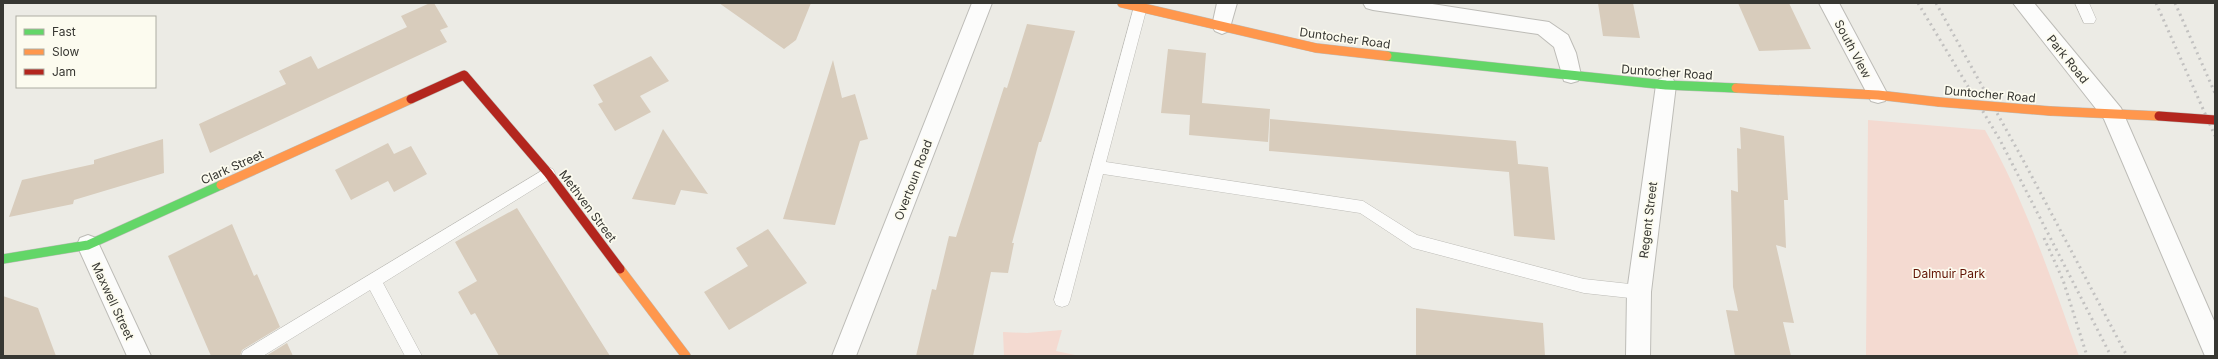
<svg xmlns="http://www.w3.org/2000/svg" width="2218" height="359" font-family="Inter,sans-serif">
	<rect width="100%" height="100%" fill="#ecebe5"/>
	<path fill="#f4dad1" d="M1868 120 1985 130C2026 203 2051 278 2079 356H1866Z
		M1062 330 1056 351 1080 356H1004L1003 332 1027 333Z"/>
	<path fill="#d8ccbc" d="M430 3H434L448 27 440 30 447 42 210 153 199 124 286 84 279 71 311 56 318 69 407 27 401 16Z
		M719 3H811L796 40 784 49Z
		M1598 3H1633L1640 38 1603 36Z
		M1738 3H1789L1811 49 1759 51Z
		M1027 24 1075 31 1049 117 1041 142H1039L1012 243H1014L1008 273 991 272 973 356H916L932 289 936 290 949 236 956 237 1004 87 1007 88Z
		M1168 49 1206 53 1202 103 1270 109 1268 142 1189 135 1190 115 1161 113Z
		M651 56 669 81 640 96 651 112 615 131 598 104 603 102 593 85Z
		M833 60 842 98 855 94 868 139 860 141 835 225 783 219Z
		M1270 119 1516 141 1518 164 1548 167 1555 240 1514 236 1509 172 1269 151Z
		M1740 127 1784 136 1788 200H1784L1786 248 1776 245 1794 323 1783 322 1791 356H1735L1726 310 1738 311 1733 287 1731 190 1738 192 1737 148 1741 149Z
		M663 129 708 194 681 190 675 205 632 199Z
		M163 139 164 173 74 200 73 204 9 217 22 180 94 164V160Z
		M388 143 394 154 411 146 427 174 394 192 388 181 351 200 335 170Z
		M517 208 610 356H499L475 313 471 315 458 292 477 281 455 242Z
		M232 224 254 276 257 274 280 327 242 350 240 356H211L168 256Z
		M768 229 807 283 729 330 704 292 748 266 736 248Z
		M3 296 38 308 56 356H3Z
		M1416 308 1543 323 1545 356H1416Z
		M287 343 293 356H266Z"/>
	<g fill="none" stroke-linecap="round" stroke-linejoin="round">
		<defs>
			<path id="lane" d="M1135 3H1144L1147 7 1106 162 1363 201 1417 235 1584 279 1639 285 1645 287 1647 292 1645 297 1639 299 1584 293 1413 248 1360 213 1103 174 1070 300 1068 305 1062 307 1056 305 1054 300Z
				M2075 3H2089L2096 19 2094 23H2084Z
				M548 167 553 169 555 173 553 177 383 283 422 356H405L370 290 263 356H241L243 351Z"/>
			<path id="street" d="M972 3H992L856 356H832Z
				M1217 3H1237L1229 31 1222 34 1215 31 1212 26Z
				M1363 3H1426L1549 22 1568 35 1576 53 1581 75 1578 81 1571 83 1564 81 1554 47 1538 34 1373 10 1366 8Z
				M1819 3H1839L1888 95 1885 101 1878 103 1871 101Z
				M2013 3H2034L2121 108 2215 323V356H2205L2104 119Z
				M1666 77 1673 79 1676 85 1651 292 1650 356H1626L1627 292 1656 85 1659 79Z
				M88 235 96 238 151 356H127L77 245 80 238Z"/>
			<path id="fast" d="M1387 56 1666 85 1736 88
				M3 259 88 245 221 185"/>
			<path id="slow" d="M1122 3 1316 48 1387 56
				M1736 88 1878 95 1939 102
				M2050 111 2159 116
				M221 185 411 99
				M620 269 686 356"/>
			<path id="jam" d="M411 99 464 75 548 173 620 269"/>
		</defs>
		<use href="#lane" stroke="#bdbcb7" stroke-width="1"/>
		<use href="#street" stroke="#bdbcb7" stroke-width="2"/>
		<use href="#fast" stroke="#bdbcb7" stroke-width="10"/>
		<use href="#slow" stroke="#bdbcb7" stroke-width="10"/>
		<use href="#jam" stroke="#bdbcb7" stroke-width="10"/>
		<use href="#lane" fill="#fcfcfb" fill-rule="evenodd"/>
		<use href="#street" fill="#fcfcfb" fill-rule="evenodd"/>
		<use href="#fast" stroke="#63d668" stroke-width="9"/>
		<use href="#slow" stroke="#ff974d" stroke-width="9"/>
		<use href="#jam" stroke="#b3261e" stroke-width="9"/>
		<path stroke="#c2c1c0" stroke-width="3" stroke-dasharray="2 4" stroke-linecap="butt" d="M1918 3 2000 140 2111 356
			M1936 3 2022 158 2127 356
			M2156 3 2215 136
			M2175 3 2215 93
			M2044 238 2063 280 2087 356"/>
		<defs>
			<path id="slow-bridge" d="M1939 102 2050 111"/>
			<path id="jam-bridge" d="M2159 116 2215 120"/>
		</defs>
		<use href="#slow-bridge" stroke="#bdbcb7" stroke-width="10" stroke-linecap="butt"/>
		<use href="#jam-bridge" stroke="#bdbcb7" stroke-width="10" stroke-linecap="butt"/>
		<use href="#slow-bridge" stroke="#ff974d" stroke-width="9"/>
		<use href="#jam-bridge" stroke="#b3261e" stroke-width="9"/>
	</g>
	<g text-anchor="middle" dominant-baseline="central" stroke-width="3.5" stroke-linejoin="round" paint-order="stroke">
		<g font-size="12" fill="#373732" stroke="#fcfbef">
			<text transform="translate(1345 38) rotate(8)">Duntocher Road</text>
			<text transform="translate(1853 49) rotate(62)">South View</text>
			<text transform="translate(2068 59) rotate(51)">Park Road</text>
			<text transform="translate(1667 72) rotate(4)">Duntocher Road</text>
			<text transform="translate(1990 94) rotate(5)">Duntocher Road</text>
			<text transform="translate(232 167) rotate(-24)">Clark Street</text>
			<text transform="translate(913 180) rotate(-69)">Overtoun Road</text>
			<text transform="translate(588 206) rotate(53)">Methven Street</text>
			<text transform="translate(1648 220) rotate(-83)">Regent Street</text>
			<text transform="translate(113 301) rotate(65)">Maxwell Street</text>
		</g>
		<g font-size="12" fill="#621504" stroke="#fcfbef">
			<text x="1949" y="273">Dalmuir Park</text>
		</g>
	</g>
	<rect width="2218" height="359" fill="none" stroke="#373732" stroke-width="8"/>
	<rect x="16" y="16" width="140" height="72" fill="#fcfbef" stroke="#adada3"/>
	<rect x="24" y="29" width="20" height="6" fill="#63d668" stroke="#adada3"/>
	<text x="52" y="36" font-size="12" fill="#373732">Fast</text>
	<rect x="24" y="49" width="20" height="6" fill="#ff974d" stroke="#adada3"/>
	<text x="52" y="56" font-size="12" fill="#373732">Slow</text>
	<rect x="24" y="69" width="20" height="6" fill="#b3261e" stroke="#adada3"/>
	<text x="52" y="76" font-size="12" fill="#373732">Jam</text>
</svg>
